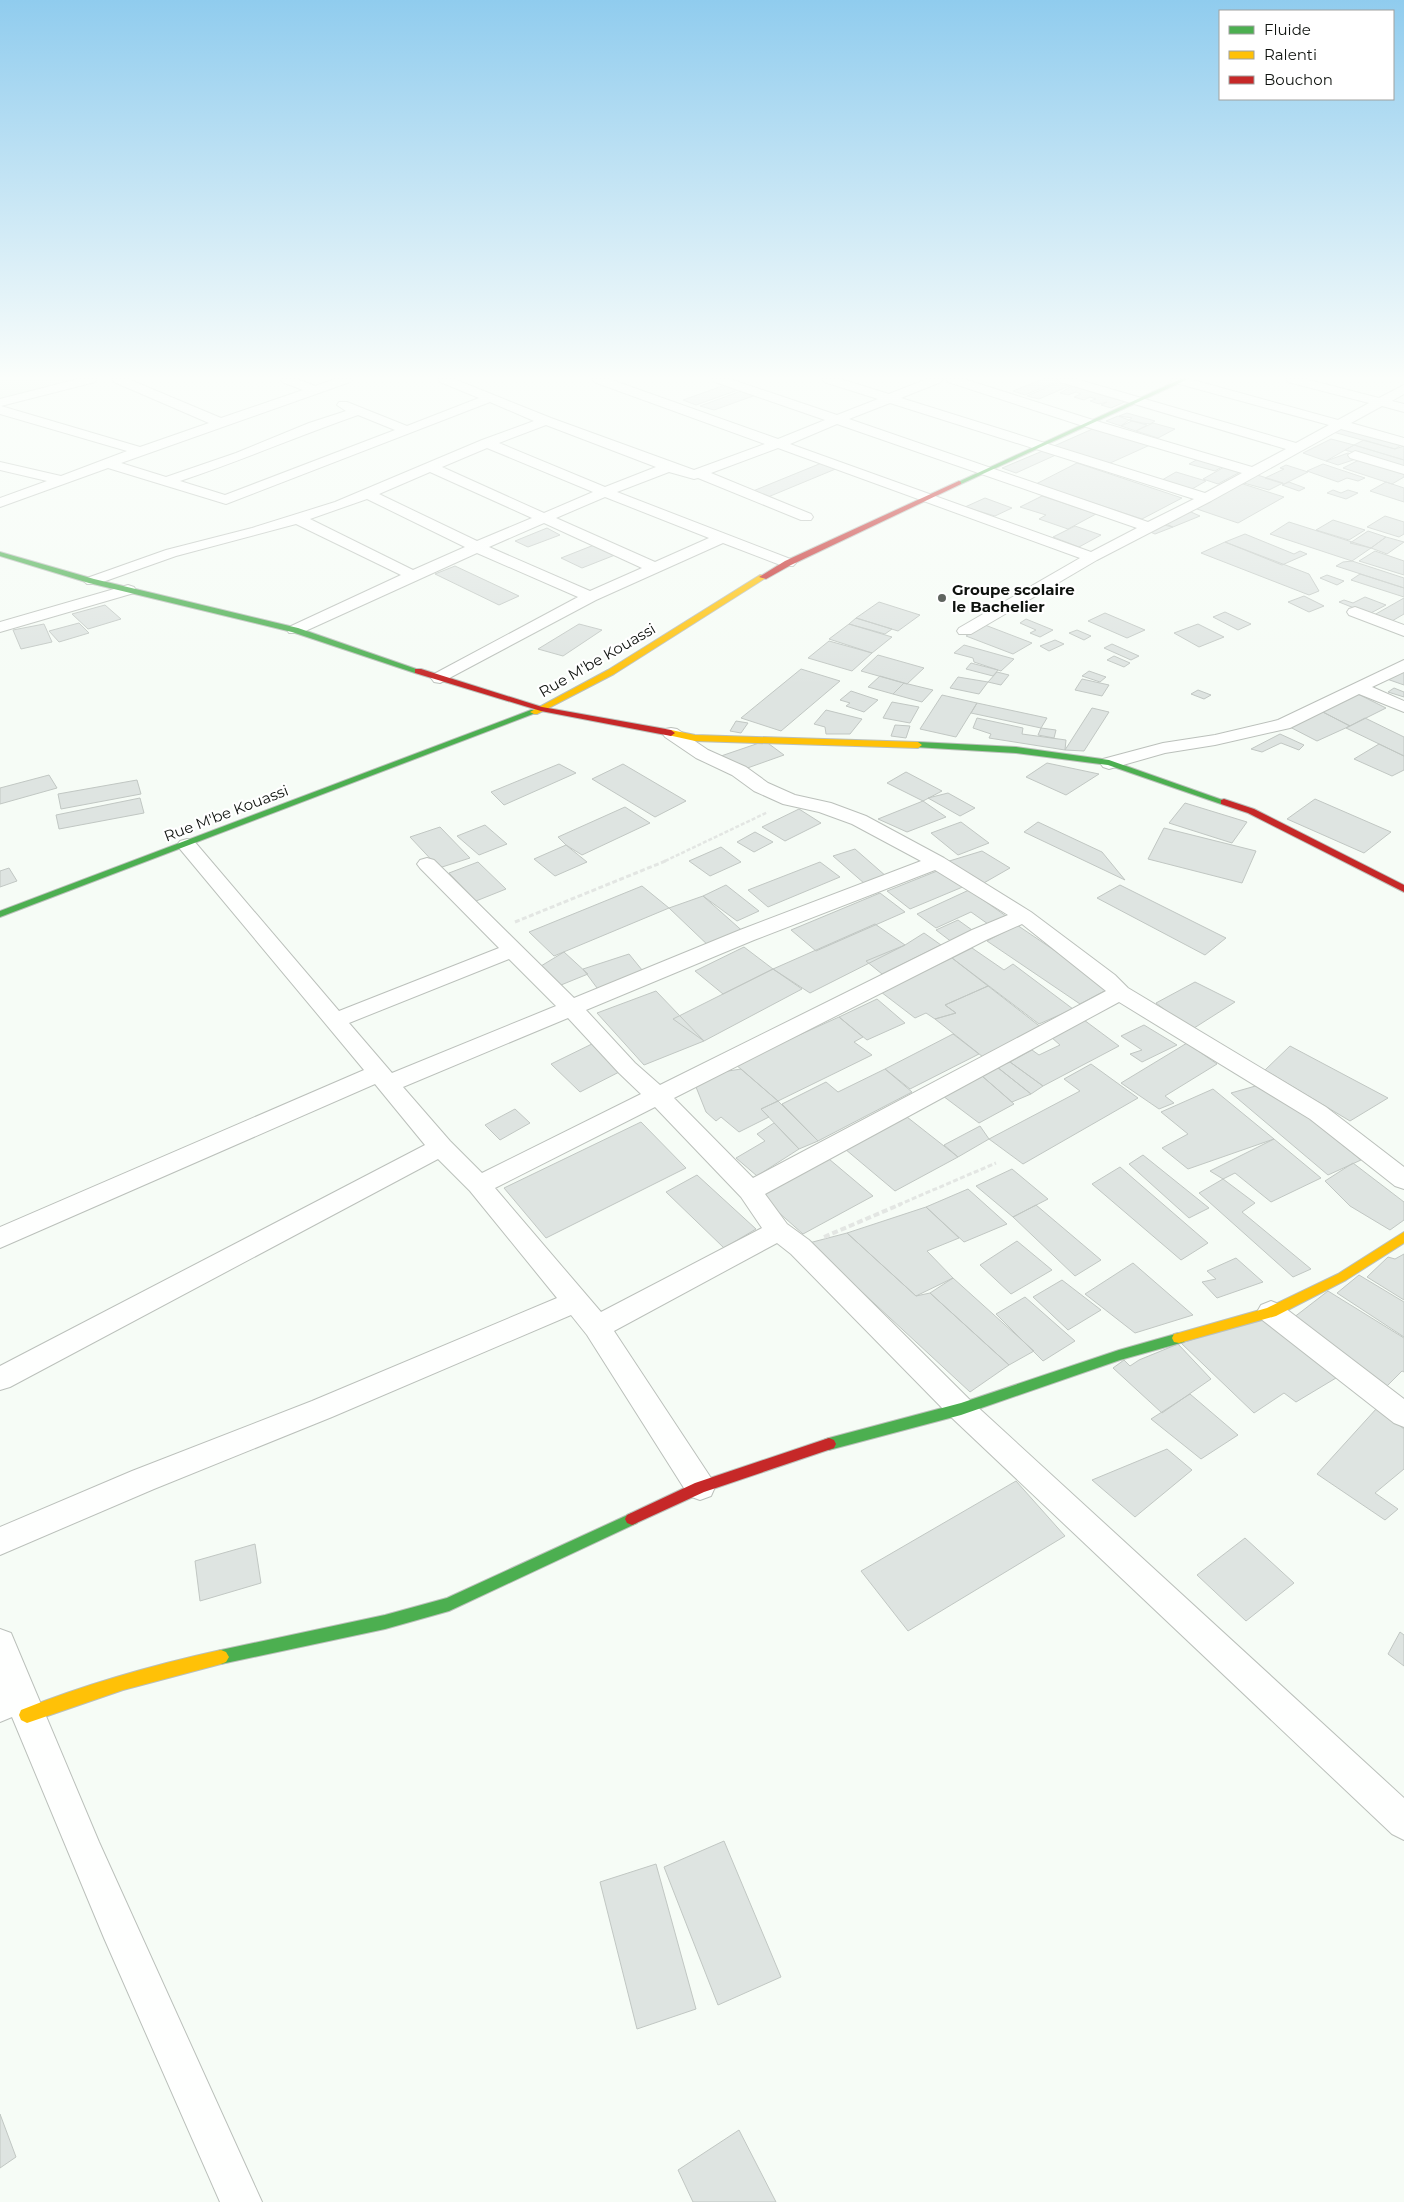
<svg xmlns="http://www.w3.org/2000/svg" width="1404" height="2202" font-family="Montserrat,sans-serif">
	<rect width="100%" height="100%" fill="#f6fcf6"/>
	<path fill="#e4f0e4" d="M0 379H91L0 403Z"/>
	<path fill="#dee4e1" stroke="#c1c7c3" d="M1043 379H1063L1025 395 1013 391Z
		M1064 380 1076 383 1039 399 1027 396Z
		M728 384 741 389 696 405 683 400Z
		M1072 386 1115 399 1120 397 1129 400 1111 408 1101 405 1107 402 1099 404 1090 401 1096 399 1090 397 1084 400 1074 397 1081 394 1076 392 1068 395 1060 393Z
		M744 390 756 395 714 410 700 406Z
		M1127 413 1155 421 1150 424 1142 423 1129 420 1132 418 1119 416Z
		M1118 416 1129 420 1121 426 1106 421Z
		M1132 421 1147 425 1136 431 1121 426Z
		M1153 423 1175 429 1158 438 1136 431Z
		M1097 427 1150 445 1108 464 1054 446Z
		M1342 428 1401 445 1395 449 1333 432Z
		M1331 439 1354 445 1326 461 1303 453Z
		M1364 440 1395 449 1404 446V460L1354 445Z
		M1354 445 1404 460V467L1345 450Z
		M1045 450 1058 454 1016 473 1002 468Z
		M1348 453 1359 458 1338 465 1326 461Z
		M1200 458 1225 465 1215 471 1189 464Z
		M1361 459 1404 472V477L1392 484 1343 468Z
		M824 462 838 468 768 497 753 491Z
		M1077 463 1182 498 1142 519 1036 484Z
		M1323 464 1365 478 1358 481 1347 478 1338 482 1307 471Z
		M1286 465 1308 472 1284 484 1265 478 1284 469 1280 468Z
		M1226 466 1242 471 1218 484 1203 479Z
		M1176 472 1206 481 1192 489 1162 480Z
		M1254 474 1283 483 1269 490 1240 482Z
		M1289 482 1305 488 1299 491 1282 485Z
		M1386 482 1404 488V502L1370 491Z
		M1240 483 1284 497 1238 523 1194 508Z
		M1333 490 1341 493 1348 490 1358 493 1346 499 1327 493Z
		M1042 496 1096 514 1068 529 1039 519 1046 515 1020 507Z
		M985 498 1012 508 995 516 965 507Z
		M1191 512 1200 516 1173 527 1163 523Z
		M1385 516 1404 522V534L1399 537 1367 527Z
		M1333 520 1365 530 1349 540 1316 530Z
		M1289 522 1371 548 1352 561 1270 534Z
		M1164 525 1173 527 1155 534 1148 531Z
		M1075 526 1101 535 1079 547 1053 537Z
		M547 528 560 535 528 547 515 541Z
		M1368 531 1386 537 1371 548 1350 543Z
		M1245 534 1294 554 1300 551 1307 554 1282 565 1225 542Z
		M1386 537 1404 542 1387 554 1371 548Z
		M1225 542 1309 574 1319 591 1309 595 1201 553Z
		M594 545 615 555 582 568 561 558Z
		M1375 551 1404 561V575L1359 561Z
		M1352 561 1404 578V588L1336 566 1343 562Z
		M455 566 519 596 499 605 435 574Z
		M1360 574 1404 588V597L1351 580Z
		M1327 575 1344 581 1337 585 1320 578Z
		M1304 596 1324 606 1309 612 1288 602Z
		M1365 597 1386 605 1369 614 1339 602 1344 600 1353 603Z
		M1404 598V614L1392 621 1374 615Z
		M879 602 920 615 898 631 856 618Z
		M105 605 121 619 88 629 72 614Z
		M1225 612 1251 624 1238 630 1213 617Z
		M1105 613 1145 630 1127 638 1088 621Z
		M856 618 892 629 885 634 849 624Z
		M1026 619 1053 630 1040 637 1030 633 1036 630 1020 623Z
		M79 623 89 633 59 642 49 631Z
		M44 624 52 642 21 649 13 630Z
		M579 624 602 630 563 656 538 649Z
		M849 624 892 637 872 653 829 639Z
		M1198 624 1224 637 1199 647 1174 633Z
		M985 625 1032 643 1013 654 966 636Z
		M1077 630 1091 636 1084 640 1069 633Z
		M1055 640 1064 644 1049 651 1040 646Z
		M829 641 872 653 852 671 808 658Z
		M1112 644 1139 656 1131 660 1104 648Z
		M964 645 1014 659 1001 671 974 662 973 658 954 653Z
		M878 655 924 668 907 684 861 671Z
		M1114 656 1130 663 1124 667 1107 660Z
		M971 663 998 670 993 676 966 669Z
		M801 669 840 681 781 731 741 718Z
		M1404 669V685L1384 678Z
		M1089 671 1106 677 1100 682 1082 676Z
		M997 672 1009 675 1001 685 988 682Z
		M880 676 904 683 893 694 868 687Z
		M958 677 988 682 979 694 950 688Z
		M1082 679 1109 685 1102 696 1075 690Z
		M904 683 933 690 922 702 893 694Z
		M1394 688 1404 692V697L1388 692Z
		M1198 690 1211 695 1204 699 1191 694Z
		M851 691 878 700 864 712 846 706 850 703 840 700Z
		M1356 693 1386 708 1350 726 1317 709Z
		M942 695 977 703 956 737 920 729Z
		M892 702 919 707 910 723 883 718Z
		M977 703 1047 718 1041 728 971 713Z
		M1092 708 1109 712 1084 751 1065 750Z
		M1317 709 1350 726 1317 741 1284 724Z
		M826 710 862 719 850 734H826L825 727 814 724Z
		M977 718 1023 728 1022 734 1066 740 1065 750 989 738 991 734 973 728Z
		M1365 718 1404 737V756L1346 728Z
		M736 721 748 723 741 733 730 731Z
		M895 725 910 726 906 738 891 736Z
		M1041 728 1056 730 1054 738 1038 735Z
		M1280 734 1304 745 1299 750 1281 743 1262 752 1251 749Z
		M765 741 784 755 739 771 721 756Z
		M1379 744 1404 756V770L1392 776 1354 759Z
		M1047 763 1099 774 1066 795 1026 777Z
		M559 764 576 773 504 805 491 792Z
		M623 764 686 801 655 817 592 779Z
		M906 772 942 791 923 801 887 783Z
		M49 775 57 788 0 804V788Z
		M137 780 141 794 61 809 58 794Z
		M948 793 975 808 960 816 928 798Z
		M140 798 144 813 59 829 56 815Z
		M1315 799 1391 832 1364 853 1287 819Z
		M923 801 946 817 907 832 878 819Z
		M1185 803 1247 822 1232 843 1169 823Z
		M625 807 650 823 582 855 566 845 558 837Z
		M799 809 821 823 785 841 762 827Z
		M961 822 989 843 958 855 931 833Z
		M1038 822 1102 852 1125 880 1024 832Z
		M485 825 507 844 479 855 457 836Z
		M440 827 470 858 439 868 410 837Z
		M1164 828 1256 851 1242 883 1148 859Z
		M755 832 773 842 754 852 737 842Z
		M566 845 587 862 555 876 534 859Z
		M721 847 741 862 710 876 689 861Z
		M855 849 887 877 865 884 833 856Z
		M982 851 1010 868 982 884 946 862Z
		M478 862 506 889 476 901 449 873Z
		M820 862 840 877 768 907 748 890Z
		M9 868 17 881 0 887V871Z
		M942 869 965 886 910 909 887 891Z
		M726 885 759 911 737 921 703 896Z
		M1120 885 1226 938 1205 955 1097 898Z
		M642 886 669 908 554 956 529 932Z
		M969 890 1006 916 988 924 971 912 936 928 917 914Z
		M880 893 905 912 816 951 791 930Z
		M703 896 747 935 712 949 669 908Z
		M958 920 979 935 957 946 936 930Z
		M875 924 905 945 810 993 773 969Z
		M1017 925 1110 988 1080 1004 987 941Z
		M924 933 941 945 882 974 866 961 905 945Z
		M744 947 773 969 723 994 695 971Z
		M972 948 1004 970 1013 964 1073 1009 1039 1024 952 958Z
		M564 952 588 974 561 985 541 966Z
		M629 954 647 976 600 992 583 969Z
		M952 958 988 986 945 1005 956 1013 935 1019 926 1013 915 1018 881 992Z
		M773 969 802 989 704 1041 673 1019Z
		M1195 982 1235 1002 1191 1030 1156 1003Z
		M988 986 1042 1028 983 1057 935 1019 956 1013 945 1005Z
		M656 991 704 1041 644 1065 597 1013Z
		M877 999 905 1023 867 1040 839 1017Z
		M839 1017 863 1037 854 1042 872 1055 778 1101 735 1064Z
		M1084 1020 1119 1046 1043 1086 1010 1062 1032 1050 1039 1055 1060 1045 1051 1037Z
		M1144 1025 1177 1045 1142 1062 1130 1054 1142 1050 1121 1036Z
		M953 1034 979 1054 910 1089 885 1069Z
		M598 1041 627 1068 580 1092 551 1064Z
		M1187 1043 1217 1064 1165 1096 1174 1103 1159 1109 1121 1083Z
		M1290 1046 1388 1098 1350 1121 1265 1070Z
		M1010 1062 1043 1086 1031 1094 997 1067Z
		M1091 1064 1138 1098 1023 1164 989 1139 1080 1091 1064 1079Z
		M997 1067 1031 1094 1012 1102 982 1076Z
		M741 1069 778 1101 761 1109 769 1117 739 1132 721 1117 716 1121 706 1112 694 1082 709 1074Z
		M885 1069 912 1092 818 1141 782 1104 826 1082 838 1092Z
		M982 1076 1014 1104 979 1123 943 1096Z
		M1266 1083 1361 1160 1328 1175 1231 1093Z
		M1213 1089 1274 1139 1188 1169 1162 1148 1188 1134 1161 1112Z
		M778 1101 818 1141 799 1149 761 1109Z
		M515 1109 530 1123 500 1140 485 1125Z
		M907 1117 958 1157 895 1191 845 1149Z
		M641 1122 686 1168 546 1238 504 1188Z
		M774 1123 799 1149 757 1176 736 1158 765 1141 757 1134Z
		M980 1126 989 1139 958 1157 944 1145Z
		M1274 1139 1321 1178 1271 1202 1235 1173 1223 1179 1210 1171Z
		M1143 1155 1209 1208 1189 1218 1129 1164Z
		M829 1159 873 1196 803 1234 760 1196Z
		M1353 1163 1404 1202V1220L1390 1230 1350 1206 1325 1181Z
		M1120 1167 1208 1243 1181 1260 1092 1184Z
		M1012 1169 1048 1199 1013 1217 976 1186Z
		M697 1175 756 1229 724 1248 666 1192Z
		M1223 1179 1255 1203 1242 1212 1311 1269 1293 1277 1199 1193Z
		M968 1189 1007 1224 964 1242 926 1207Z
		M1036 1205 1101 1260 1075 1276 1013 1217Z
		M926 1207 959 1238 927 1251 953 1278 916 1296 847 1233Z
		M847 1233 916 1296 930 1293 1009 1365 970 1392 809 1243Z
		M1017 1241 1052 1270 1011 1294 980 1265Z
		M1404 1254V1300L1367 1277 1388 1257 1395 1259Z
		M1236 1258 1263 1282 1217 1298 1202 1282 1216 1279 1207 1271Z
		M1133 1263 1193 1315 1135 1333 1085 1294Z
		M1359 1275 1404 1302V1337L1337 1293Z
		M953 1278 1034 1351 1009 1365 930 1293Z
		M1062 1280 1101 1310 1068 1330 1033 1297Z
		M1328 1291 1404 1338V1372L1402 1371 1385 1388 1293 1318Z
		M1025 1297 1075 1341 1043 1361 996 1314Z
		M1268 1316 1341 1375 1296 1402 1284 1393 1254 1413 1181 1343Z
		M1178 1344 1211 1379 1162 1413 1113 1368 1124 1360 1130 1366 1139 1360Z
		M1190 1394 1238 1435 1201 1459 1151 1419Z
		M1377 1408 1404 1429V1469L1375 1493 1398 1509 1385 1520 1317 1474Z
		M1167 1449 1192 1470 1135 1517 1092 1480Z
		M1016 1481 1065 1536 908 1631 861 1571Z
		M1245 1538 1294 1583 1246 1621 1197 1575Z
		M255 1544 261 1583 200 1601 195 1561Z
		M1400 1632 1404 1635V1666L1388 1654Z
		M724 1841 781 1977 718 2005 664 1867Z
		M656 1864 696 2009 637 2029 600 1882Z
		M0 2114 16 2157 0 2168Z
		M739 2130 776 2202H693L678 2170Z"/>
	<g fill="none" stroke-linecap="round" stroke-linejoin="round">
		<defs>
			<path id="street" d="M78 379H97L95 382 1 406 140 447 209 423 114 382 112 379H128L221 418 303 390 282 382 280 379H297L315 386 335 379H352L350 382 121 463 166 477 236 453 309 423 346 411 337 405 339 402H347L407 426 479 398 440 382 438 379H454L551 418 694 470 765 444 594 382 592 379H609L778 439 825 420 715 382 713 379H730L837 415 878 399 824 382 822 379H840L889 394 927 379H943L941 382 901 398 1205 493 1242 473 1083 426 948 382 946 379H964L1093 420 1252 467 1286 449 1060 382 1058 379H1076L1296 443 1329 425 1172 382 1170 379H1189L1338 420 1369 403 1288 382 1286 379H1305L1379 398 1404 385V394L1392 401 1404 404V412L1382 406 1351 423 1404 438V446L1341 429 1211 501 1097 560 971 634H959L957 631 959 628 1080 558 778 448 711 473 811 514 813 517 811 520H801L698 478 694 479 669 472 617 492 793 560 796 563 793 566H783L723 543 596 600 440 683 434 682 431 678 434 674 578 597 477 553 301 633H289L287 630 289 627 401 575 296 524 176 556 97 584H87L84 581 87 578 166 550 252 528 335 502 482 440 534 421 490 402 226 504 108 468 0 507V498L47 481 0 470V462L61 476 127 451 0 414V399ZM890 403 1194 499 1148 522 849 419ZM358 415 395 430 225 495 180 481C240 461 298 436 358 415ZM837 424 1137 528 1091 552 790 444ZM546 425 656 467 605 487 499 443ZM487 448 593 492 544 513 442 467ZM430 472 532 518 477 541 379 494ZM605 497 709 538 655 562 556 518ZM367 499 465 547 413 570 310 519ZM544 523 642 568 590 591 489 547Z
				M1355 451 1404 466V474L1350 458 1348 455Z
				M128 585 134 587 136 590 134 593 0 632V622Z
				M1355 607 1404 625V636L1349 615 1347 612 1349 609Z
				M1404 660V672L1372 687 1404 701V712L1359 694 1290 728 1215 745 1165 753 1109 769 1103 767 1100 763 1103 759 1163 743 1215 735 1278 720Z
				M671 728 677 729 708 750 746 767 768 783 795 795 831 803 866 816 944 858 1031 912 1115 975 1128 988 1326 1107 1404 1167V1189L1395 1186 1310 1119 1119 1002 765 1194 787 1224 809 1240 971 1401 1404 1798V1840L1392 1834 951 1417 791 1254 777 1243 614 1331 711 1478 715 1487 711 1496 700 1500 689 1496 587 1335 571 1315 332 1417 154 1489 0 1555V1527L132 1471 312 1401 557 1298 470 1191 438 1159 10 1387 0 1390V1366L425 1145 375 1084 0 1248V1227L364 1070 180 849 177 845 180 841 187 839 194 841 339 1011 499 948 420 868 417 864 420 860 427 858 434 860 574 998 740 930 921 861 852 824 819 812 783 804 754 791 732 775 696 758 665 737 662 733 665 729ZM935 870 1008 915 972 930 660 1085 635 1063 586 1010 754 940ZM1022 924 1106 991 753 1178 674 1098 986 940ZM509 959 556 1006 392 1073 349 1023ZM568 1018 619 1073 641 1094 482 1173 450 1141 403 1087ZM655 1107 741 1197 762 1228 601 1312 495 1188Z
				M1271 1301 1281 1305 1404 1399V1427L1394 1423 1261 1319 1257 1312 1261 1305Z
				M0 1629 11 1633 99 1842 262 2202H220L104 1938 12 1717 0 1722Z"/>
			<path id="fast" d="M1181 379H1188L961 484 956 483Z
				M0 552 94 579 298 628 422 671 415 673 292 632 89 583 0 556Z
				M531 710H534L538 712 0 917V911Z
				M918 742 1016 747 1109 760 1228 802 1227 804H1221L1108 765 1016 753 915 747 914 745Z
				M1179 1333 1184 1334 1186 1338 1184 1342 1120 1360 961 1415 829 1450 824 1448 822 1444 824 1440 829 1438 961 1403 1119 1350Z
				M632 1513 637 1515 639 1519 637 1523 449 1611 385 1629 221 1664 216 1662 213 1657 216 1652 221 1650 385 1615 447 1598Z"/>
			<path id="slow" d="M760 575 767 577 614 674 537 714H534L530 712 608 670Z
				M671 730 695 735 918 742 922 745 918 748 695 741 668 735 667 733Z
				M1404 1232V1243L1346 1280 1276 1316 1179 1343 1174 1342 1172 1338 1174 1334 1179 1333 1267 1308 1338 1274Z
				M221 1650 226 1652 229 1657 226 1662 221 1664 123 1690 27 1723 21 1720 19 1715 21 1710C86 1684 153 1665 221 1650Z"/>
			<path id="jam" d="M959 481 961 482V484L791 565 766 579 759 577 785 561Z
				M415 669H421L542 707 671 730 675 733 671 736 541 711 415 673Z
				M1224 799 1254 809 1404 885V892L1248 813 1221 804V800Z
				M829 1438 834 1440 836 1444 834 1448 704 1492 632 1525 627 1523 625 1519 627 1515 695 1483Z"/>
		</defs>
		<use href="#street" stroke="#bbc0bb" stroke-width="2"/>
		<use href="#fast" stroke="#bbc0bb" stroke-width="2"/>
		<use href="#slow" stroke="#bbc0bb" stroke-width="2"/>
		<use href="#jam" stroke="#bbc0bb" stroke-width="2"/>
		<path stroke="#e3e6e3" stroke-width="2.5" stroke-dasharray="4 2" stroke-linecap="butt" d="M665 861 768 812"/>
		<path stroke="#e3e6e3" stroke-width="3" stroke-dasharray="5 2.5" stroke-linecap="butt" d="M515 922 668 860
			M898 1205 996 1163"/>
		<path stroke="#e3e6e3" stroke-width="4" stroke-dasharray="6 3" stroke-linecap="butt" d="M824 1237 901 1204"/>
		<use href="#street" fill="#fefffe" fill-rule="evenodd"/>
		<use href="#fast" fill="#4caf50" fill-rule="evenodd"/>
		<use href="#slow" fill="#ffc107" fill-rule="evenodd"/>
		<use href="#jam" fill="#c62828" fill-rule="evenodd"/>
	</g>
	<linearGradient id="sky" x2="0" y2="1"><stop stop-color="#90ccee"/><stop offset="0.55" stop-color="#fbfefb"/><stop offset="1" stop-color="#fbfefb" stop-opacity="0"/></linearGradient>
	<rect width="1404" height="687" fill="url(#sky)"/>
	<circle fill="#606560" stroke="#fff" stroke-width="2" cx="942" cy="598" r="5"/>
	<g text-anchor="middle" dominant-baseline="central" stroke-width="4.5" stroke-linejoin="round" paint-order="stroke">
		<g font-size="15" font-weight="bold" fill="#0f130f" stroke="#fff" text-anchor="start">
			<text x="952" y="589">Groupe scolaire<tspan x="952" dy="17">le Bachelier</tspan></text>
		</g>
		<g font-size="15" fill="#0f130f" stroke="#fff">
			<text transform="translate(597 660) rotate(-30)">Rue M'be Kouassi</text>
			<text transform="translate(226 813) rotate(-21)">Rue M'be Kouassi</text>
		</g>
	</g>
	<rect x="1219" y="10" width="175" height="90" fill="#ffffff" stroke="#9fa19f"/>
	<rect x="1229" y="26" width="25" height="8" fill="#4caf50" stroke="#9fa19f"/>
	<text x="1264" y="35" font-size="15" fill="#0f130f">Fluide</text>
	<rect x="1229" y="51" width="25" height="8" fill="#ffc107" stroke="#9fa19f"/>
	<text x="1264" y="60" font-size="15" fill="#0f130f">Ralenti</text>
	<rect x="1229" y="76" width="25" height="8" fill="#c62828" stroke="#9fa19f"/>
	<text x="1264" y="85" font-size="15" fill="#0f130f">Bouchon</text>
</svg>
